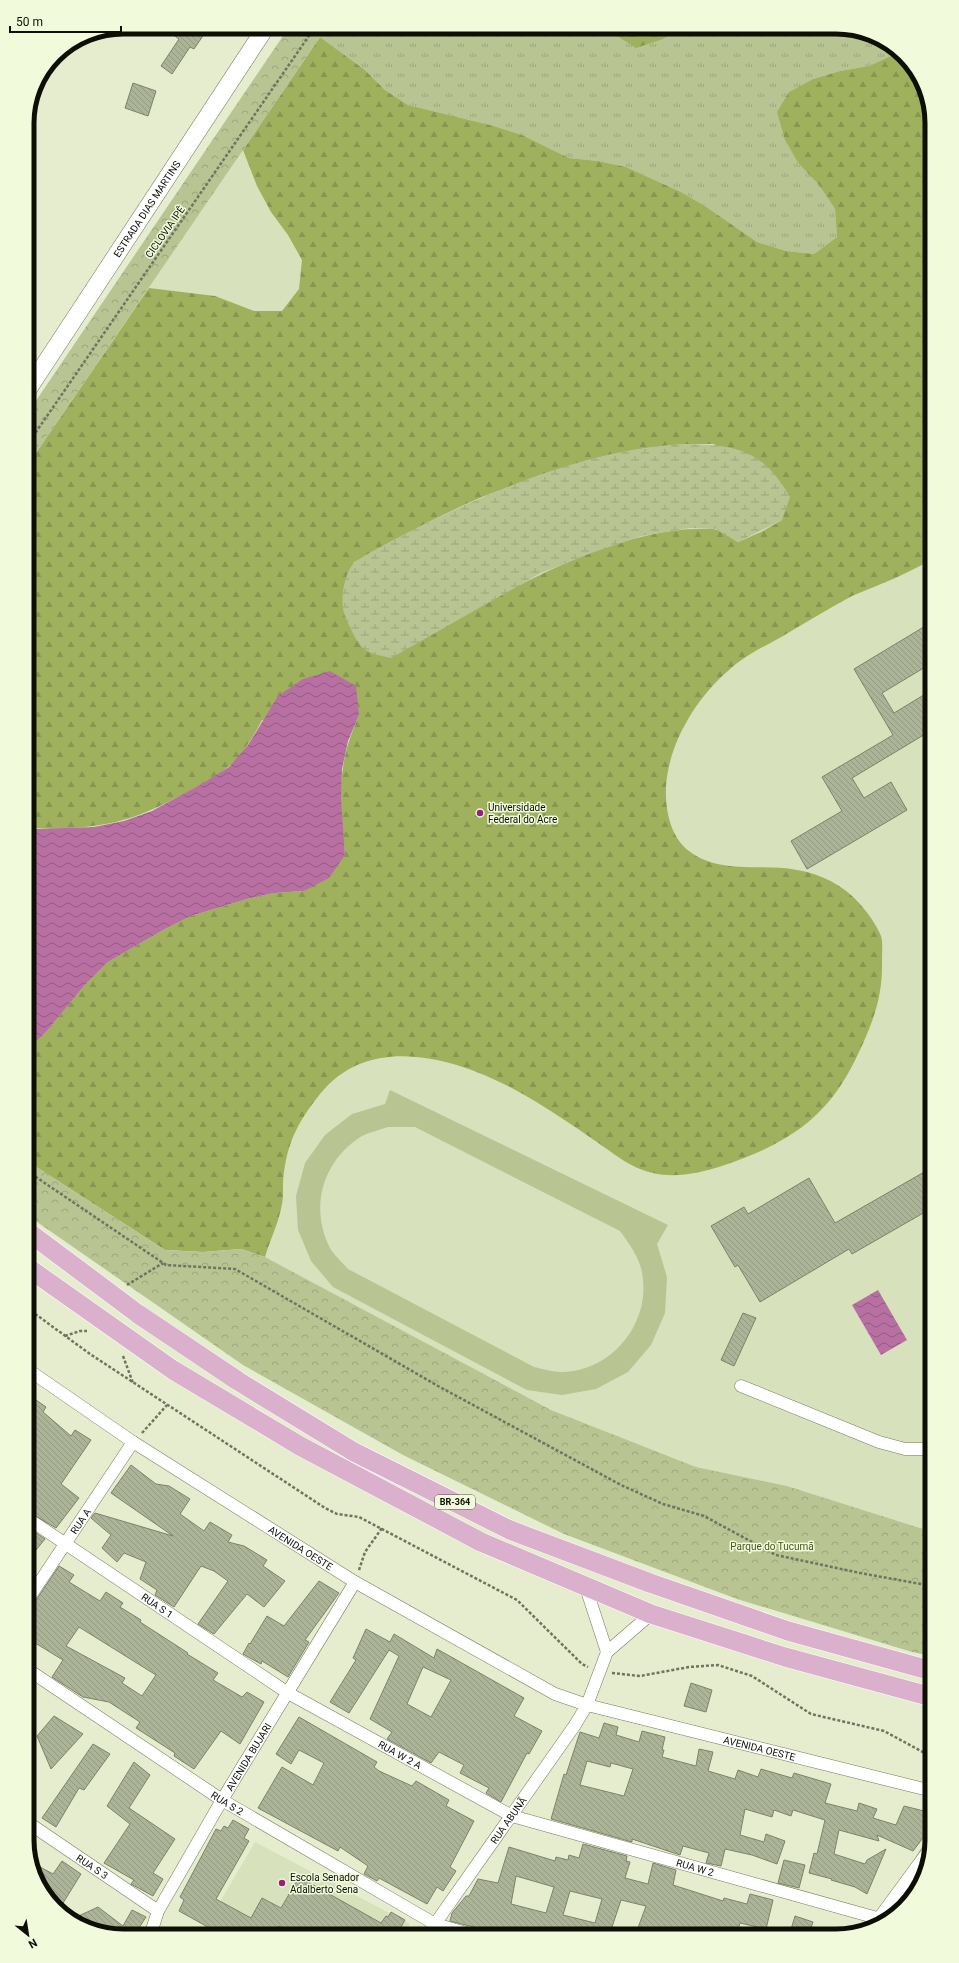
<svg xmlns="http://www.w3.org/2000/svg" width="959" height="1963" font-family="Roboto,sans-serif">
	<defs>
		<pattern id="grass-tufts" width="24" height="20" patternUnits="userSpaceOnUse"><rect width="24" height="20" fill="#b8c492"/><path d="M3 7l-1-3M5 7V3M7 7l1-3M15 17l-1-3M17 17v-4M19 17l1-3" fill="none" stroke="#9da77c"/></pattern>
		<pattern id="forest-firs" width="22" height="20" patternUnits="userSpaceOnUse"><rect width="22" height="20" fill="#9fb15d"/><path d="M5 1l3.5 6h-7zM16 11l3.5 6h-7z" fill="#88974f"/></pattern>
		<pattern id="wetland-marsh" width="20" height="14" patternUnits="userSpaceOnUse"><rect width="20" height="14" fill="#b8c492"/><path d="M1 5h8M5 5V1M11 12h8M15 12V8" fill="none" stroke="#9da77c"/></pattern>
		<pattern id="park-crowns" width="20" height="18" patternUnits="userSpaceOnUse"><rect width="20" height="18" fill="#b8c492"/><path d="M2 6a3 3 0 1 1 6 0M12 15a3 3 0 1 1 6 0" fill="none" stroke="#9da77c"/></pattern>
		<pattern id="water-waves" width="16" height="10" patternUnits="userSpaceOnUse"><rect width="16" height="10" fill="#b870a2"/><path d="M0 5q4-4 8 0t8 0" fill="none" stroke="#945a82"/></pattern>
		<pattern id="building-back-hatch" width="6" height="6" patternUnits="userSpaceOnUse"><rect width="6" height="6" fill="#acb497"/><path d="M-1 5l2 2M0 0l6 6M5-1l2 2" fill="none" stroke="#939a81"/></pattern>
	</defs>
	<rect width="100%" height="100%" fill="#e5edce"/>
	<path fill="#d7e1bb" d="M327 27H842L894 47 925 87 932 123V1530L920 1528 787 1486 696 1467 551 1410 265 1257 27 1161V466Z
		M255 1842 410 1924 404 1936H200Z"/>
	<path fill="url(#grass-tufts)" d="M327 27H470L474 31 503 29 506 27H608L611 32 663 39 684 27H842L892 46 895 54 869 66 840 71 813 79 789 92 799 164 819 185 835 209 837 237 814 254 786 251 757 242 705 206 681 192 626 167 598 161 569 158 522 135 494 126 408 105 385 90 365 70 320 37Z"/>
	<path fill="url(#forest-firs)" fill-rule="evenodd" d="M470 27H506L503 29 473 31Z
		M608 27H684L663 39 636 48 611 32Z
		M320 37 365 70 385 90 408 105 494 126 522 135 569 158 598 161 626 167 681 192 705 206 757 242 786 251 814 254 837 237 835 209 819 185 799 164 785 140 777 112 789 92 813 79 840 71 869 66 895 54 892 46 925 87 932 123V560C915 568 899 577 881 584 872 588 861 592 852 596 828 609 806 622 783 636 765 646 744 656 729 670 696 698 669 743 666 786 665 809 670 837 689 851 720 875 762 863 797 870 821 874 843 885 859 903 868 913 876 924 881 936 883 943 882 952 882 960 883 995 874 1020 859 1052 835 1104 807 1131 754 1154 724 1166 685 1181 653 1173 629 1168 611 1151 591 1138 574 1126 556 1114 538 1103 476 1064 375 1025 320 1094 300 1119 288 1140 284 1172 282 1183 284 1194 282 1204 279 1222 270 1240 265 1257L241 1249 203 1252 165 1250 27 1161V1051L47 1031 84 986 108 962 165 929 191 916 247 899 274 893 304 891 345 855C343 827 338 797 343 768 345 750 352 732 359 715L262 720C253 737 243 755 228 767 217 777 202 784 189 791 147 814 118 826 69 828 55 829 41 829 27 827V466L149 288 215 296 254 311H282L299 289 302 260 288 235 271 212 257 186 243 150ZM689 444H714L782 520 761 532 738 542C731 538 724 532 717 530 713 528 706 529 702 529 646 527 569 559 520 585L353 563C395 539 438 516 482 497 505 488 528 481 551 473 596 457 641 446 689 444Z"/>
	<path fill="url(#wetland-marsh)" d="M689 444C740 445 764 452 790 497L782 520 738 542 716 529 690 528 642 536 591 553 541 573 391 658C384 656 374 655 367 651 356 644 350 627 345 616 339 602 344 575 353 564 358 558 394 540 403 535 489 491 592 447 689 444Z"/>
	<path fill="url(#park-crowns)" d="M289 27H327L27 466V414Z
		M27 1161 165 1250 203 1252 241 1249 265 1257 551 1410 696 1467 787 1486 920 1528 932 1530V1656L912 1652 737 1599 564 1534 403 1455 243 1365 27 1215Z
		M932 1830V1840L916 1893 872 1929Z"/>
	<path fill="#b8c492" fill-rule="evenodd" d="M390 1090 668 1225 657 1244 667 1277 665 1313 651 1345 628 1372 596 1389 562 1395 527 1390 333 1287 311 1261 298 1230 296 1196 305 1163 325 1135 352 1114 385 1104ZM388 1127H415L620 1231C631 1246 642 1261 643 1280 648 1327 609 1372 561 1372 553 1372 543 1369 534 1367L348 1269C342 1262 334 1255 330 1248 309 1207 323 1160 362 1136 370 1132 380 1130 388 1127Z"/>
	<path fill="url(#water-waves)" d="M330 671 356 686 359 715 348 741 342 769 341 798 345 855 329 878 304 891 274 893 247 899 191 916 165 929 108 962 84 986 47 1031 27 1051V827L38 829 94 827 124 821 152 811 205 782 229 767 248 745 278 696 303 679Z
		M878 1290 907 1340 881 1355 852 1305Z"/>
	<path fill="url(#building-back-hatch)" stroke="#7c8368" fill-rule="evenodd" d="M177 27H209L194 49 190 47 172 74 161 66 179 39 172 34Z
		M133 83 156 91 148 116 125 108Z
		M932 622V663L882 693 894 713 932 690V730L852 778 864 798 891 782 907 810 807 869 791 841 842 811 822 777 893 735 854 669Z
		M926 1171 932 1182V1208L852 1254 849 1249 760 1302 738 1265 735 1267 711 1226 744 1207 748 1214 809 1178 835 1223Z
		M743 1313 756 1318 734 1366 721 1360Z
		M36 1400 46 1407 43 1412 71 1436 75 1430 91 1440 61 1484 79 1498 56 1528 27 1511V1402L33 1405Z
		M131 1465 156 1484 169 1486 190 1499 180 1514 204 1531 210 1522 232 1535 228 1542 244 1546 267 1560 263 1566 285 1581 264 1607 247 1594 214 1634 198 1624 228 1581 214 1571 201 1566 174 1607 155 1595 157 1590 140 1579 146 1562 124 1553 117 1562 102 1548 111 1535 91 1518 95 1513 173 1536 111 1493Z
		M27 1527 45 1539 27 1561Z
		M59 1566 74 1575 69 1582 100 1601 106 1592 123 1603 120 1607 141 1620 140 1622 188 1653 187 1654 218 1673 213 1680 242 1697 247 1692 264 1702 240 1744 221 1731 194 1769 174 1756 175 1753 136 1728 140 1722 109 1702 83 1697 52 1677 63 1660 27 1638V1608L33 1605ZM79 1627 156 1675 142 1696 122 1683 125 1678 66 1646Z
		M319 1581 339 1593 305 1640 309 1642 288 1677 262 1661 261 1664 243 1654 249 1643 250 1644 267 1616 284 1626Z
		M366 1629 390 1642 394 1634 434 1658 437 1649 524 1698 514 1716 542 1731 529 1754 527 1753 501 1802 486 1793 489 1788 460 1773 464 1765 439 1752 431 1763 387 1739 392 1732 370 1719 399 1656 389 1650 349 1713 330 1702 356 1660 353 1658ZM423 1667 451 1680 431 1717 407 1704Z
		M691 1683 712 1690 706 1712 684 1706Z
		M54 1716 83 1734 51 1769 37 1736Z
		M299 1717 377 1762 374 1767 379 1771 412 1786 416 1781 449 1800 446 1806 474 1821 450 1867 456 1871 443 1891 437 1887 427 1904 379 1878 377 1881 364 1874 368 1866 340 1847 338 1851 258 1808 282 1767 313 1785 324 1763 299 1750 291 1764 276 1754Z
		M604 1723 618 1727 616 1735 639 1742 642 1731 665 1737 662 1750H664L662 1757 696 1766 699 1749 713 1752 708 1771 735 1779 738 1770 758 1777 761 1769 792 1778 794 1773 831 1784 825 1803 857 1811 859 1803 877 1809 873 1818 896 1825 904 1806 932 1813 930 1835 926 1834 913 1851 877 1835 879 1841 839 1830 834 1854 865 1864 867 1860 886 1849 867 1894 855 1887 831 1880 832 1879 809 1873 814 1853 817 1854 825 1820 793 1810 791 1816 774 1810 772 1817 745 1809 740 1835 764 1842 766 1834 785 1841 777 1864 752 1855 725 1849 721 1866 706 1863 709 1853 683 1846 680 1855 632 1839V1842L551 1819 564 1774 566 1775 580 1732 599 1738ZM587 1761 610 1767 611 1763 633 1769 624 1796 580 1785Z
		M93 1744 110 1754 84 1790 79 1788 56 1827 42 1818Z
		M134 1762 150 1775 129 1808 175 1839 153 1873 163 1879 153 1896 131 1884 134 1880 104 1863 130 1824 107 1806Z
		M233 1820 249 1829 244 1838 249 1841 216 1899 251 1918 262 1898 281 1908 299 1877 381 1923 386 1916 388 1917 391 1912 405 1920 398 1932 405 1936H297L279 1926 274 1936H224L179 1911 184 1900 180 1897 216 1829 221 1831 224 1826 228 1828Z
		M583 1844 627 1856 626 1861 630 1862 625 1878 648 1884 653 1863 676 1870 673 1885 723 1901 724 1898 747 1904 750 1894 773 1900 766 1929 740 1923 736 1936H726L712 1932 711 1936H635L646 1906 621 1900 609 1936H566L553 1933 552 1936H542L527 1932 526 1934 507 1929 506 1935 450 1921 452 1913 466 1896H469L478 1879 498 1883 509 1847 555 1861 556 1857 568 1860 569 1855 579 1858ZM516 1876 554 1887 546 1913 511 1904ZM570 1891 602 1899 595 1923 563 1915Z
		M784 1860 805 1865 799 1888 778 1883Z
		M62 1861 81 1874 60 1908 34 1876 31 1862 53 1874Z
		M98 1907 123 1926 132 1910 146 1917 135 1934 137 1936H117L70 1920Z
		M795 1916 813 1922 808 1936H789Z"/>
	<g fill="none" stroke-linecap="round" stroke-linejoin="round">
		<defs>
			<g id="street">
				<path id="s1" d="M27 1369 133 1442 355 1582 555 1694 587 1705 932 1791"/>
				<path d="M741 1386 879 1442 905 1449H932"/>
				<path id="s2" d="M27 1518 288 1693 512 1816 877 1918"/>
				<path d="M586 1588 607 1652"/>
				<path id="s3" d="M27 1601 133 1442"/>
				<path id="s4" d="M27 1669 222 1800 435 1924 477 1936"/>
				<path id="s5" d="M27 1822 158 1911"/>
				<path d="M871 1929 929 1850"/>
				<path id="s6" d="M150 1936 158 1911 222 1800 355 1582"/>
				<path id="s7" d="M430 1936 435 1924 575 1725 587 1705 607 1652 651 1614"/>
			</g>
			<g id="secondary">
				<path id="s8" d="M27 391 266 27"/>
			</g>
			<path id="primary" d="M27 1231 138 1314 238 1381 354 1452 510 1530 650 1583 788 1631 932 1671
				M27 1267 173 1370 300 1446 481 1542 651 1614 785 1657 932 1697"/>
		</defs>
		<use href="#street" stroke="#747b5f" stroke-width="13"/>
		<use href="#secondary" stroke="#747b5f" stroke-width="18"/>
		<use href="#primary" stroke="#fff" stroke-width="20"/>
		<path stroke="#6f7460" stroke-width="2.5" stroke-dasharray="3 2" stroke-linecap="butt" d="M27 445 315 27
			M27 1171 166 1265 235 1269 438 1386 621 1485 663 1504 704 1516 776 1555 860 1573 932 1586
			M127 1285 163 1263
			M27 1308 90 1354 325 1508 337 1514 359 1517 517 1600 582 1664 588 1667
			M65 1336 80 1331H87
			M123 1356 133 1383
			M142 1433 167 1405
			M359 1570 365 1552 382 1528
			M612 1673 640 1676 689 1667 718 1665 752 1676 811 1714 884 1731 932 1757"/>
		<use href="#street" stroke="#fff" stroke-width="12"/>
		<use href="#secondary" stroke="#fff" stroke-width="17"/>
		<use href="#primary" stroke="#dab0cd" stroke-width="19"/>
	</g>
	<g fill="#961f7b" stroke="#f2fadc" stroke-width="1.5">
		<circle cx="480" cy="813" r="4"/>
		<circle cx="282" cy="1883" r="4"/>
	</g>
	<g text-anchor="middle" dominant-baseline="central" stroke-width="3" stroke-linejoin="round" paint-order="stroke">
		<rect fill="#f2fadc" stroke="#525646" stroke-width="1" x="435" y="1495" width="40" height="14" rx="3"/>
		<g font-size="9" font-weight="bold" fill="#0d0f05">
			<text x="455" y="1502">BR-364</text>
		</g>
		<g font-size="10" fill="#0d0f05" stroke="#f2fadc">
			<text stroke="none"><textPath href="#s8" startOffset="218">ESTRADA DIAS MARTINS</textPath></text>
			<text transform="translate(165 232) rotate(-55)">CICLOVIA IPÊ</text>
			<text stroke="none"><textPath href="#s3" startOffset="96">RUA A</textPath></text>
			<text stroke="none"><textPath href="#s1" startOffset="327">AVENIDA OESTE</textPath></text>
			<text stroke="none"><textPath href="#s2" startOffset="157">RUA S 1</textPath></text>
			<text stroke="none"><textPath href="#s1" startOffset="832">AVENIDA OESTE</textPath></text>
			<text stroke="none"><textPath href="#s2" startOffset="442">RUA W 2 A</textPath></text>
			<text stroke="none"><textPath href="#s6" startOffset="205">AVENIDA BUJARI</textPath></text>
			<text stroke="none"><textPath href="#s4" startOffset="241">RUA S 2</textPath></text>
			<text stroke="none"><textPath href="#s7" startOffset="140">RUA ABUNÃ</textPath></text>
			<text stroke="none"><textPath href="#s5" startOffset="79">RUA S 3</textPath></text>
			<text stroke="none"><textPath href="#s2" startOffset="760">RUA W 2</textPath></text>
		</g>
		<g font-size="10" fill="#0d0f05" stroke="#f2fadc" text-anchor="start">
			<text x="488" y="807">Universidade<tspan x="488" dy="12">Federal do Acre</tspan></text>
			<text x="290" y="1877">Escola Senador<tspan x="290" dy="12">Adalberto Sena</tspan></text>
		</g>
		<g font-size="10" fill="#495417" stroke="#f2fadc">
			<text x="772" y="1546">Parque do Tucumã</text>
		</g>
	</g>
	<path d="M0 0H959V1963H0ZM123 34H836A89 89 0 0 1 925 123V1840A89 89 0 0 1 836 1929H123A89 89 0 0 1 34 1840V123A89 89 0 0 1 123 34Z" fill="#f2fadc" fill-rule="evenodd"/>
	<path fill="none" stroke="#0d0f05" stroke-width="5" d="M123 34H836A89 89 0 0 1 925 123V1840A89 89 0 0 1 836 1929H123A89 89 0 0 1 34 1840V123A89 89 0 0 1 123 34Z"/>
	<g transform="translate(28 1935) rotate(150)" stroke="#f2fadc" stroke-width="3" paint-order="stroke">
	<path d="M0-3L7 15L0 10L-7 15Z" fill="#0d0f05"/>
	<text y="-6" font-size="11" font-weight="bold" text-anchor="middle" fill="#0d0f05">N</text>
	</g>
	<path d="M10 26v6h111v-6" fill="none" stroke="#0d0f05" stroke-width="2"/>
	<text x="16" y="26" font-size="12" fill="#0d0f05" stroke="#f2fadc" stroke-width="3" paint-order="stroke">50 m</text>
</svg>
